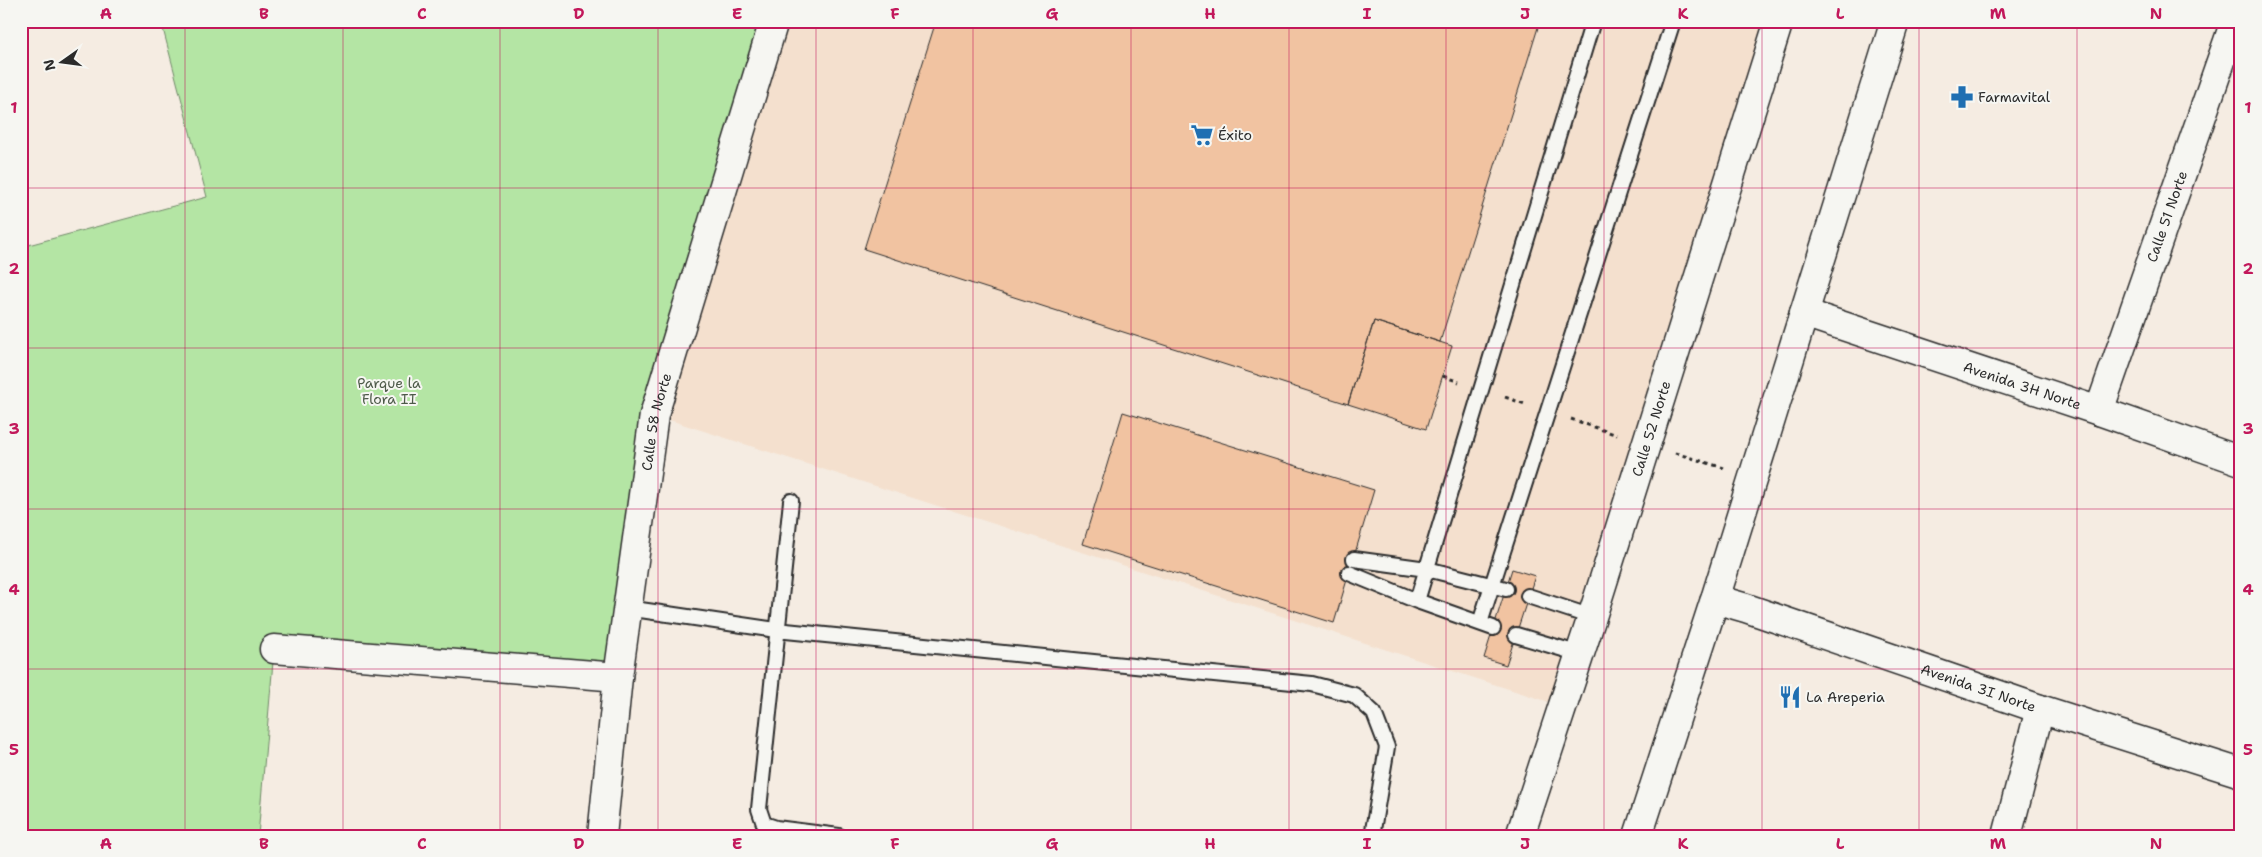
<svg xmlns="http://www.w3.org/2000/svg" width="2262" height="857" font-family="'Shantell Sans',sans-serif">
	<rect width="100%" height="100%" fill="#f5ece2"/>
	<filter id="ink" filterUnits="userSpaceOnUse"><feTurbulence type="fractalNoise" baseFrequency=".02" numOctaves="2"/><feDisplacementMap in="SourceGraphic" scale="10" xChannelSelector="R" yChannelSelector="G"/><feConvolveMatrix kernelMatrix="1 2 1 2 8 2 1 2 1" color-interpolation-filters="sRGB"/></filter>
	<g filter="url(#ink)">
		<path fill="#f4e0ce" d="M774 21H1779L1562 706 654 415Z"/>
		<path fill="#b4e5a4" stroke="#708868" d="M161 21H774L654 415 618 677 274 650 258 836H21V247L207 197Z"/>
		<path fill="#f1c3a1" stroke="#2b2b2b" d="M936 21H1540L1440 342 1374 321 1348 404 864 249Z
			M1374 321 1452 346 1426 429 1348 404Z
			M1123 412 1374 490 1334 623 1083 544Z
			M1512 569 1535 576 1506 665 1484 658Z"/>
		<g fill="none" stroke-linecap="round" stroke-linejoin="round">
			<defs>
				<path id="lane" d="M791 501 759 809 764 824 776 828 839 836
					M1354 559 1427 569 1506 589
					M1349 573 1417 601 1493 628
					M1528 596 1592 617
					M1417 601 1593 21
					M627 608 776 630 1312 684 1354 695 1374 713 1387 747 1372 836
					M1480 623 1673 21
					M1516 635 1580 654"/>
				<g id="street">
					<path id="s1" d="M1804 313 2099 411 2241 461"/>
					<path id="s2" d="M2099 411 2235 21"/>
					<path id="s3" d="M1715 599 1746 608 2040 709 2241 773"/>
					<path d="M274 649 618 677"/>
					<path id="s4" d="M602 836 618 677 654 415 774 21"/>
					<path d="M2007 836 2040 709"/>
				</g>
				<g id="secondary">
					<path id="s5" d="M1520 836 1592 617 1779 21"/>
					<path d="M1638 836 1715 599 1895 21"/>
				</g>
			</defs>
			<use href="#lane" stroke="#2b2b2b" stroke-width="18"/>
			<use href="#street" stroke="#2b2b2b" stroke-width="31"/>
			<use href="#secondary" stroke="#2b2b2b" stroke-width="31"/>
			<path stroke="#2b2b2b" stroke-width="3" stroke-dasharray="4 4" stroke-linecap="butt" d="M1443 376 1459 382
				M1505 397 1525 404
				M1571 419 1617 435
				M1675 453 1724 468"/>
			<use href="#lane" stroke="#f6f6f2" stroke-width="14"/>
			<use href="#street" stroke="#f6f6f2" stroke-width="28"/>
			<use href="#secondary" stroke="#f6f6f2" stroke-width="28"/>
		</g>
	</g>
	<path fill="none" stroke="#c2185b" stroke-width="1" stroke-opacity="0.55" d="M185 21V836M343 21V836M500 21V836M658 21V836M816 21V836M973 21V836M1131 21V836M1289 21V836M1446 21V836M1604 21V836M1762 21V836M1919 21V836M2077 21V836M21 188H2241M21 348H2241M21 509H2241M21 669H2241"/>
	<defs>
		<symbol id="pharmacy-bare" viewBox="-9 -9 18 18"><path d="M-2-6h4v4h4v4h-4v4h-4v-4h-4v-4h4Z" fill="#1f6fb2" stroke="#f6f6f2" stroke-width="2.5" paint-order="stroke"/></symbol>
		<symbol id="supermarket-bare" viewBox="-9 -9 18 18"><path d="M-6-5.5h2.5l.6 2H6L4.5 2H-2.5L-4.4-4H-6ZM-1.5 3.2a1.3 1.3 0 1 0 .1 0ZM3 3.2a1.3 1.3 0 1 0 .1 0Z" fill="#1f6fb2" stroke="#f6f6f2" stroke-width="2.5" paint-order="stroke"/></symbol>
		<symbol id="restaurant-bare" viewBox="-9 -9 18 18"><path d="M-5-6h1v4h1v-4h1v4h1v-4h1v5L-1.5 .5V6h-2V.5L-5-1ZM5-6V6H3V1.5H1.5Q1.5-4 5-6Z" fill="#1f6fb2" stroke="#f6f6f2" stroke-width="2.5" paint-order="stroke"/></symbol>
	</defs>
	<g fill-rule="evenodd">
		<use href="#pharmacy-bare" x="1946" y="81" width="32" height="32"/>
		<use href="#supermarket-bare" x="1186" y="119" width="32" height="32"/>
		<use href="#restaurant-bare" x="1774" y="681" width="32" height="32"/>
	</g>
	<g text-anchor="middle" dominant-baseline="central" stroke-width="4" stroke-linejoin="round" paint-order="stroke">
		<g font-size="14" fill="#2b2b2b" stroke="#f6f6f2" text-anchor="start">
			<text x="1978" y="97">Farmavital</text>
			<text x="1218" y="135">Éxito</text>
			<text x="1806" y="697">La Areperia</text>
		</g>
		<g font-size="14" fill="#2b2b2b" stroke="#f6f6f2">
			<text stroke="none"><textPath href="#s2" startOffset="206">Calle 51 Norte</textPath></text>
			<text stroke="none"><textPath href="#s1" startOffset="230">Avenida 3H Norte</textPath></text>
			<text stroke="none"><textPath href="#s4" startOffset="418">Calle 58 Norte</textPath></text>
			<text stroke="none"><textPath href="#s5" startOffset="428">Calle 52 Norte</textPath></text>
			<text stroke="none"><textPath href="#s3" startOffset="278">Avenida 3I Norte</textPath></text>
		</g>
		<g font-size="14" fill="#4d5a49" stroke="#f6f6f2">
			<text x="389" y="383">Parque la<tspan x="389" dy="16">Flora II</tspan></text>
		</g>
	</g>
	<rect width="2262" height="857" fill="none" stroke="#f6f6f2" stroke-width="55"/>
	<g transform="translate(62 62) rotate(256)" stroke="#f6f6f2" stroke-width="4" paint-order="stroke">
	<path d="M0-4L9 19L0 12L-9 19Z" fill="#2b2b2b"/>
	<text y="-8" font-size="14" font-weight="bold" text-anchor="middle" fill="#2b2b2b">N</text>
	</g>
	<rect x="28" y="28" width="2206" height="802" fill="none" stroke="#c2185b" stroke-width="2"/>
	<g font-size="16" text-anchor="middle" font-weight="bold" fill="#c2185b">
		<text x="106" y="19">A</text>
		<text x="264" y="19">B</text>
		<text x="422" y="19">C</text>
		<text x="579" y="19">D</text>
		<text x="737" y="19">E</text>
		<text x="895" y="19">F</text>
		<text x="1052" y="19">G</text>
		<text x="1210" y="19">H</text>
		<text x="1367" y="19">I</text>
		<text x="1525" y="19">J</text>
		<text x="1683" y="19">K</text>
		<text x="1840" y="19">L</text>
		<text x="1998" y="19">M</text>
		<text x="2156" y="19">N</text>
		<text x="14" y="113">1</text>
		<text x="2248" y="113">1</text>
		<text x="14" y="274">2</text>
		<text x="2248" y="274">2</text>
		<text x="14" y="434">3</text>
		<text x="2248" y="434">3</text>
		<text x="14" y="595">4</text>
		<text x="2248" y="595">4</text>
		<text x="14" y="755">5</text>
		<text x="2248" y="755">5</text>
		<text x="106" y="849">A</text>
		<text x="264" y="849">B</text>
		<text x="422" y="849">C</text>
		<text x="579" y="849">D</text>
		<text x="737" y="849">E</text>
		<text x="895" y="849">F</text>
		<text x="1052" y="849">G</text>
		<text x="1210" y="849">H</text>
		<text x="1367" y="849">I</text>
		<text x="1525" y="849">J</text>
		<text x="1683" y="849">K</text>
		<text x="1840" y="849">L</text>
		<text x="1998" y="849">M</text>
		<text x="2156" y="849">N</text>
	</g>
</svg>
